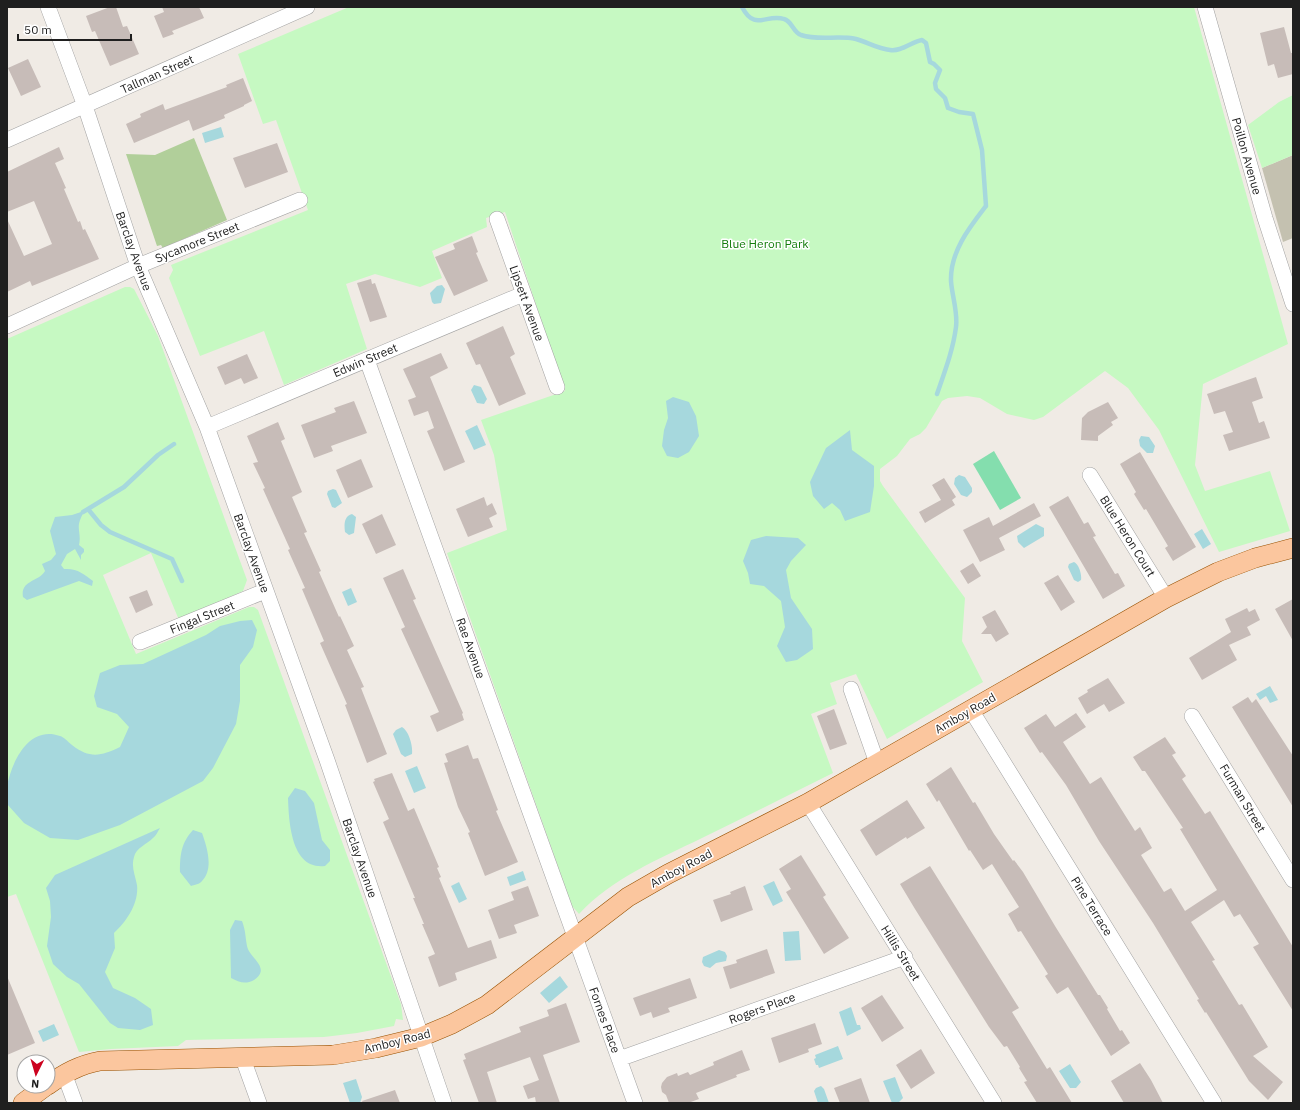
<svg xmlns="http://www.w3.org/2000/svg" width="1300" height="1110" font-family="'IBM Plex Sans',sans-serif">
	<rect width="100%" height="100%" fill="#f0ebe5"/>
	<path fill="#c4c1b0" d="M1293 155V238L1283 242 1262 168Z"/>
	<path fill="#b1cf9a" d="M194 138 227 220 163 248 161 245 157 246 126 154 155 155Z"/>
	<path fill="#c6f9c2" d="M349 7H1194L1288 344 1203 384 1195 465 1205 491 1270 471 1290 531 1219 552 1159 430 1128 388 1105 371 1043 417 1034 420 1007 414 980 398 967 396 948 398 942 401 926 428 920 434 910 439 897 456 880 469V481L883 486 965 598 962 641 983 682 887 739 856 674 830 683 837 704 811 714 833 773C789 795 746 817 702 838 659 859 612 878 579 914L572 906 447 553 507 530 494 455 481 420 565 391 505 212 486 218 487 227 432 251 442 278 420 287 375 274 346 284 367 349 284 385 264 331 200 356 169 278 173 270 171 265 308 210 276 120 263 124 238 54Z
		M1293 95V155L1262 168 1248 125 1279 102Z
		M125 287H130L134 289 158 336 247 580 243 591 179 620 151 553 103 575 136 654 249 607H254L258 610 401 1004 403 1020 396 1019 394 1026 357 1033 324 1037 186 1040 178 1046 111 1049 79 1052 16 894 7 897V339Z"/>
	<path fill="#84deae" d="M994 451 1021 498 1000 510 973 464Z"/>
	<path fill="#a6d8dd" d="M221 127 224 137 205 143 202 133Z
		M442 285 445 289 441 303 434 304 432 302 430 293 437 286Z
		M474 385 481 387 487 399 484 404 477 403 471 390Z
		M673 397 689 402 696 416 699 436 689 452 678 458 667 456 662 446 664 430 668 418 666 401Z
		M477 425 486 445 474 450 465 431Z
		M850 430 852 450 874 466V486L870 512 845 521 840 510 832 503 824 509 813 496 810 482 826 448Z
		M1141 436 1149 437 1155 446 1153 453H1147L1140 446 1139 440Z
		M959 475 965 477 972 488V492L967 497 961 495 954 484 955 478Z
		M333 489 336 490 342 503 335 508 332 507 327 494 328 491Z
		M81 512H84C74 529 82 530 79 545L84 549V552L81 555V560L75 549 67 554 61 565 64 569C77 568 84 574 93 581L92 586 79 581 27 600 23 597C20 580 39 582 45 571L42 564 51 560 56 554 50 531 55 517 72 515Z
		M352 514 356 517 354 533 349 535 345 532C344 525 344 516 352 514Z
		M1036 524 1044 528V536L1024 548 1018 542 1017 536Z
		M1202 529 1211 544 1203 549 1194 534Z
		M766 536 798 538 806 545 791 561 786 570 791 598 812 629 813 649 797 660 786 662 777 646 785 627 781 601 764 586 750 584 748 573 743 561 751 540Z
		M1074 562C1079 564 1082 575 1081 580L1078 582 1074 580 1068 567 1069 564Z
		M351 588 357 602 348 606 342 592Z
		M252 620 257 630 253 647 240 665V701L236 724 213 768 203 781 120 825 78 840 50 838 24 823 7 804C7 798 6 791 7 786 12 761 29 725 60 736 64 737 68 742 72 745 90 759 101 756 120 747L129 727 117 714 97 707 94 696 100 673 120 665 143 664 206 635 220 626 240 621Z
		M1270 686 1278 700 1270 703 1266 696 1260 700 1256 694Z
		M402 727C409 731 413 746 412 754L405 757 401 754 393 734 396 730Z
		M417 766 426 788 414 793 405 771Z
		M295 788 305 791 314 803 322 840 330 850V861L325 866C291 870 289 822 288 798Z
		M160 828C158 831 156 836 153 838 147 844 136 848 134 857 131 867 135 875 137 885 139 903 127 921 114 933L115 948 105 972 113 988 135 998 151 1009 153 1025 140 1030 118 1028 110 1023 79 984 67 977 53 964 47 946 51 917 50 901 46 888 55 875Z
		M193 830 202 833C207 847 214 869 202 881 200 884 194 885 191 886L180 872C180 855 181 843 193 830Z
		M523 871 526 880 510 886 507 877Z
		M774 881 783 901 773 906 763 886Z
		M459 882 467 899 459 903 451 886Z
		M235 920 242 921C246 932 245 936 247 946 249 958 272 968 254 980 245 985 239 982 231 978L230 930Z
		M799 931 801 960 785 961 783 932Z
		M719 950 725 952 727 956 726 961 716 963 710 968 704 966 702 962 703 957Z
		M560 976 568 987 549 1003 540 993Z
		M851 1007 857 1025H860L861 1029 847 1036 839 1012Z
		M54 1024 59 1035 43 1042 38 1031Z
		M838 1046 843 1059 819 1068 818 1065H816L814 1059 816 1058 815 1055Z
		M1070 1064 1081 1082 1076 1088H1070L1059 1071Z
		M895 1077 903 1098 898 1103H892L883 1081Z
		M356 1079 362 1097 360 1103H350L343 1083Z
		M821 1086 824 1089 829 1103H818L814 1091 816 1088Z"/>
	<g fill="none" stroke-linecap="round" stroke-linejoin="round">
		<path stroke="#a6d8dd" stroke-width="4.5" d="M742 7C755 32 767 13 784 19 792 21 793 32 801 35 819 41 838 35 856 39 867 42 878 49 890 50 901 52 911 42 922 40L926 43 930 62 934 64 940 70 935 83 936 89 945 98 948 108 959 112 973 114 982 150 986 206C969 228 950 252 951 281 952 296 958 312 956 327 953 350 945 371 937 394
			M88 509 101 525 110 532 172 559 182 581
			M83 512 124 487 158 455 174 444"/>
	</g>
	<path fill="#c7bcb8" d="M110 7H116L123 27 127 26 139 54 110 66 95 31 92 32 86 16Z
		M162 7H199L204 18 172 31 174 34 163 38 154 16 164 12Z
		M1284 27 1291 53H1293V74L1278 78 1274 64 1268 66 1260 33Z
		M28 59 41 87 21 96 8 68Z
		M243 78 252 101 244 105V106L224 115 225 118 193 131 189 120 134 143 126 124 141 117 140 114 163 104 165 110 227 87 226 85Z
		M277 143 288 172 245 188 233 158Z
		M59 147 64 159 55 163 66 188 64 189 78 222 80 221 83 230 85 229 99 259 32 286 30 281 7 292V219L24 256 52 244 34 201 7 212V172Z
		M472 236 478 252 476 253 488 281 454 296 435 257 455 249 453 244Z
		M371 279 372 284 375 283 387 317 370 322 357 283Z
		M503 326 515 354 510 357 526 394 499 406 480 364 476 365 466 343Z
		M441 353 448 368 430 377 465 462 444 471 427 431 434 428 428 411 414 416 408 400 416 397 403 369Z
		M247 354 258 378 244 384 241 378 225 385 217 367Z
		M1256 377 1263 398 1252 402 1259 423 1264 421 1270 438 1229 451 1223 435 1233 432 1225 411 1214 414 1207 394Z
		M354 401 367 433 331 446 333 451 314 458 301 425 336 412 334 408Z
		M1108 402 1118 418 1111 422 1113 425 1098 436V441L1081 440 1082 418 1088 412Z
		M278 422 285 439 281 441 302 492 292 497 307 532 304 533 321 571 319 572 339 617 340 616 354 646 347 650 364 687 361 688 387 754 367 763 345 705 347 704 320 643 324 641 302 589 305 588 288 550 290 549 263 489 265 488 253 463 258 462 247 436Z
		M1140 452 1196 547 1173 561 1165 548 1168 546 1146 509 1144 510 1134 494 1136 492 1120 464Z
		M361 459 373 487 348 498 336 470Z
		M944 478 956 497 952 500 955 505 925 523 919 512 941 500 932 485Z
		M1068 496 1084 524 1088 522 1096 536 1093 537 1115 574 1118 573 1125 586 1103 599 1049 507Z
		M484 497 487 506 492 503 497 514 489 518 493 527 468 537 456 509Z
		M1034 503 1041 516 999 538 1005 550 980 562 963 530 989 517 993 526Z
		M382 514 396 545 376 554 362 524Z
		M973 563 981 576 968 584 960 571Z
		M403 569 416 599 413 600 463 713 462 714 464 720 437 732 430 716 439 712 401 629 405 627 383 578Z
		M1058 575 1075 602 1061 611 1044 583Z
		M147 590 153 605 136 613 129 597Z
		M1293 599V641L1275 609Z
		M1247 608 1249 612 1255 609 1260 620 1247 627 1251 635 1229 645 1237 660 1202 680 1189 658 1231 632 1225 619Z
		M995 610 1009 634 996 642 991 634H981L987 627 982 617Z
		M1108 678 1125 703 1109 712 1104 704 1087 714 1078 698 1088 692 1087 690Z
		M1248 697 1252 703 1256 699 1293 756V807L1232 707Z
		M834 709 847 744 830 750 817 716Z
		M1076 713 1086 727 1063 742 1090 784 1101 777 1135 831 1140 827 1152 848 1141 855 1164 892 1171 888 1185 911 1217 890 1180 829 1183 828 1145 771H1142L1133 757 1165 737 1176 753 1172 755 1186 776 1182 779 1205 814 1210 811 1293 947V1011L1253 947 1259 944 1240 914 1234 917 1224 900 1191 922 1215 960 1212 961 1239 1005 1242 1004 1268 1047 1253 1056 1283 1082 1268 1100 1249 1081 1206 1012 1205 1013 1197 1000 1199 999 1153 923 1099 841 1066 785 1042 752 1040 753 1024 728 1046 714 1055 727Z
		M468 745 473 759 478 758 498 810 496 811 518 862 485 876 468 833 470 832 458 807 444 763 448 762 445 754Z
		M951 767 973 803 975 802 994 834 1013 861 1014 860 1023 872 1055 926 1098 995H1100L1108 1008 1107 1009 1120 1031 1122 1030 1130 1043 1111 1056 1068 987 1057 994 1045 976 1048 974 1021 931 1018 932 1008 914 1019 907 992 864 983 870 970 850 969 851 939 800 937 802 926 784Z
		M392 773 408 811 414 808 439 867 437 868 441 877 439 878 468 948 491 940 497 958 455 973 457 980 439 987 428 957 435 954 422 924H424L413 898H415L383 822 389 819 373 782 375 781 374 779Z
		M907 800 925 828 907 839 906 837 876 856 860 830Z
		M801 855 826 895 823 897 849 938 824 954 786 892 791 889 779 869Z
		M930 866 1019 1008 1012 1012 1047 1069 1050 1067 1072 1103H1037L1024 1082 1027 1081 1019 1068 1020 1067 1007 1046 1004 1047 989 1027 915 909 900 884Z
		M528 886 539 916 514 925 517 933 499 939 488 910 514 900 511 892Z
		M745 886 753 910 721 922 713 900 731 894 730 892Z
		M767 949 775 973 730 989 723 967 737 963 736 960Z
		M7 976 35 1043 7 1055Z
		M690 978 697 998 668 1008 670 1012 653 1018 651 1012 640 1016 633 998Z
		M882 995 904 1028 882 1042 861 1008Z
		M566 1003 580 1042 543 1055 560 1103H536L535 1097 528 1099 523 1086 539 1080 530 1057 487 1072 497 1103H479L463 1060 466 1059 464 1054 521 1032 519 1027 549 1016 547 1010Z
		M815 1023 822 1044 808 1049 809 1052 779 1063 771 1038Z
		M921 1049 935 1073 911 1089 896 1065Z
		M742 1050 750 1070 736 1075 737 1077 696 1093 699 1099 688 1103H669L666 1095 662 1092 661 1087 662 1083 667 1077 677 1073 678 1076 688 1072 690 1075 714 1065 713 1062Z
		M1140 1063 1151 1080 1163 1103H1124L1111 1081Z
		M861 1078 870 1103H840L834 1088Z
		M395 1090 400 1103H363L362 1101Z"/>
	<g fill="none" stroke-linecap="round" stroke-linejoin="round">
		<defs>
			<path id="minor" d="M48 7 85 106 138 266 207 427 327 760 444 1103
				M1205 7 1265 218 1293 304
				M7 140 307 7
				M497 219 557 387
				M7 326 138 266 300 200
				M367 360 635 1103
				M207 427 523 294
				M1090 475 1166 598
				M140 642 265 591
				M851 689 877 763
				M971 710 1214 1103
				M1192 716 1293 880
				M808 803 994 1103
				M242 1056 259 1103
				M619 1059 905 957
				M64 1073 75 1103"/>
			<path id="major" d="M48 1085C65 1073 79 1065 100 1061L333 1055 376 1048 421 1037 452 1024 487 1005 628 897 668 874 808 803 1166 598 1218 572 1255 558 1293 548
				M23 1103 46 1086"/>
		</defs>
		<use href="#minor" stroke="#a3a3a3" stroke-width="16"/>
		<use href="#major" stroke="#985101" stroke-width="20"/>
		<use href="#minor" stroke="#fff" stroke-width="15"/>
		<use href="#major" stroke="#fbc69e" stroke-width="19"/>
	</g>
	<g text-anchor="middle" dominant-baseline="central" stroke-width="3" stroke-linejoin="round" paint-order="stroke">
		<g font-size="12" fill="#1f1f1f" stroke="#fff">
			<text transform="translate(157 74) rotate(-24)">Tallman Street</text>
			<text transform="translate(1247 156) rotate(74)">Poillon Avenue</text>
			<text transform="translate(197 242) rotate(-22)">Sycamore Street</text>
			<text transform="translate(134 251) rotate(70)">Barclay Avenue</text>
			<text transform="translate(527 303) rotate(70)">Lipsett Avenue</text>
			<text transform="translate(365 360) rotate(-23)">Edwin Street</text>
			<text transform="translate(1128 536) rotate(58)">Blue Heron Court</text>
			<text transform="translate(252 553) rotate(70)">Barclay Avenue</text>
			<text transform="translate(202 617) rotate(-22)">Fingal Street</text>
			<text transform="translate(471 648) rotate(70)">Rae Avenue</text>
			<text transform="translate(965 713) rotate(-30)">Amboy Road</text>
			<text transform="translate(1243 798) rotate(59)">Furman Street</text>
			<text transform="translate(360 858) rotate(71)">Barclay Avenue</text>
			<text transform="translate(681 868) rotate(-28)">Amboy Road</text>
			<text transform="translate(1092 906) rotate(58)">Pine Terrace</text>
			<text transform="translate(901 953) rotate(58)">Hillis Street</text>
			<text transform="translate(762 1008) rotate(-20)">Rogers Place</text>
			<text transform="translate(605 1020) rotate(70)">Fornes Place</text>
			<text transform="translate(397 1041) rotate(-14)">Amboy Road</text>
		</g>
		<g font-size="12" fill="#137d0c" stroke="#fff">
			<text x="765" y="243">Blue Heron Park</text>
		</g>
	</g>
	<rect width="1300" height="1110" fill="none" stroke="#1f1f1f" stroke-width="16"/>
	<g transform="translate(36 1074) rotate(185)"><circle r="19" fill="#ffffff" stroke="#a5a5a5"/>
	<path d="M0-3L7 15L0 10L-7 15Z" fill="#cc021f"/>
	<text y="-6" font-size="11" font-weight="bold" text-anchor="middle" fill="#1f1f1f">N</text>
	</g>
	<path d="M18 34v6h113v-6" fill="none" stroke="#1f1f1f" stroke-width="2"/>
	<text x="24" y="34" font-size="12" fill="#1f1f1f" stroke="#ffffff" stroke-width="3" paint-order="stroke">50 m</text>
</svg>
